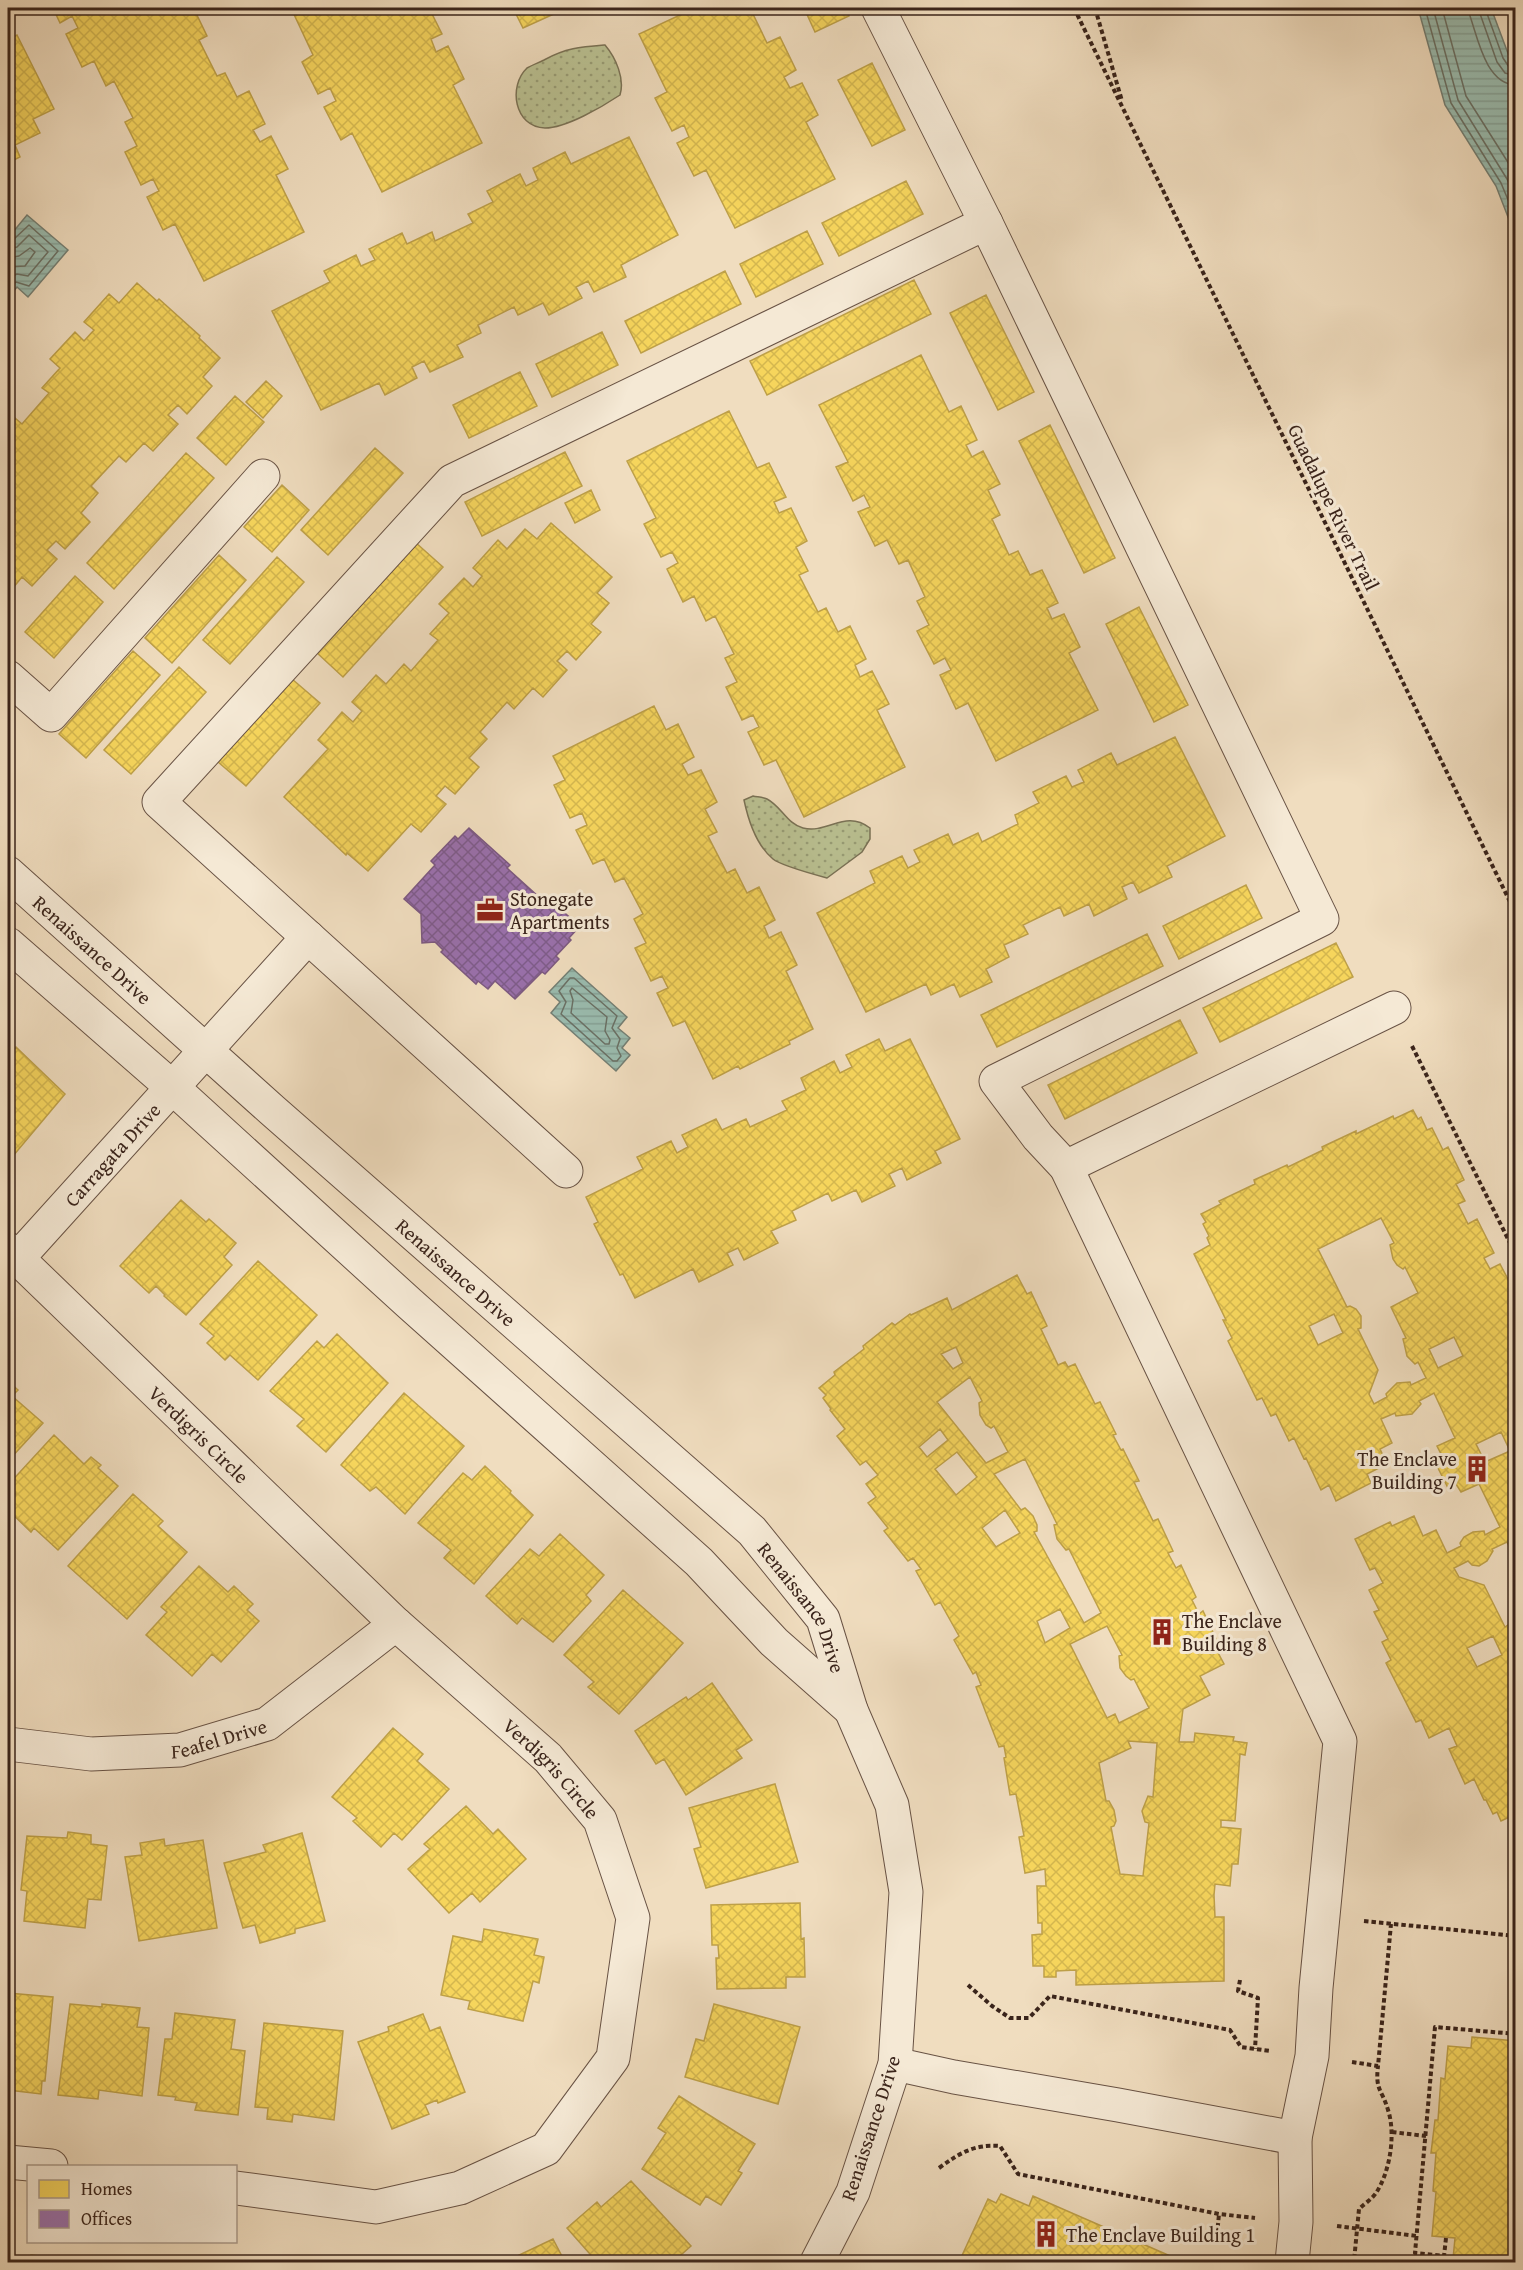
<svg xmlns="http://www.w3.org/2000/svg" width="1523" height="2270" font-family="'Gentium Book Plus',serif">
	<defs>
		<pattern id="park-dots" width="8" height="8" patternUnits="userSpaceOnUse" patternTransform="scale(1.5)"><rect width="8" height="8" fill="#bac192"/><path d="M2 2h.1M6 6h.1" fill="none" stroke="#989d76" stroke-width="1.8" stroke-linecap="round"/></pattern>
		<pattern id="water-rules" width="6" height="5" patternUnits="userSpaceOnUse" patternTransform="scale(1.5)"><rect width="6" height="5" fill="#9abcaf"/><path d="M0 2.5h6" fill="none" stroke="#85a196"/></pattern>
		<pattern id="homes-cross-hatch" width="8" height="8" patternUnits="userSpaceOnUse" patternTransform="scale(1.5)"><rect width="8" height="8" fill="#f6d55c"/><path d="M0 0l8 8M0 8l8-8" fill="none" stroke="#d4b74f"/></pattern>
		<pattern id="offices-cross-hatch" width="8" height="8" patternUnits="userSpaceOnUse" patternTransform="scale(1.5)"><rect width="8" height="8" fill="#9970ab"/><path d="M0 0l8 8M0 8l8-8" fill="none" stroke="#7e5c8a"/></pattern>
	</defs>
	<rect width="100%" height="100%" fill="#f0ddbf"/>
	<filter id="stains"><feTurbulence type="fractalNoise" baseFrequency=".00333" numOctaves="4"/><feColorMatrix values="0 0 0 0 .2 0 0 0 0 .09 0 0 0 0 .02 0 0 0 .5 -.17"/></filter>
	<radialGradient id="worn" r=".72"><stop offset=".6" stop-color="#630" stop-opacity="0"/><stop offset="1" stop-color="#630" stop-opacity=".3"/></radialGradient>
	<path fill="url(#park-dots)" stroke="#7a7256" stroke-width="1.5" d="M605 45C616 58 625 79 620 95 602 107 566 128 545 128 514 127 508 86 527 68 532 65 538 63 544 60 566 48 580 47 605 45Z
		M753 796C757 797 763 797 767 799 781 806 787 824 803 828 828 834 845 809 870 828V839L862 852 827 878C816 875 780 865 773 859 756 845 748 819 744 800Z"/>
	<path fill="url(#water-rules)" stroke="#747f74" stroke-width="1.5" d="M1418 8H1491L1509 56 1515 66V235L1496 186 1445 105Z
		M27 215 68 250 28 297 17 287 8 298V238Z
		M572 968 627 1017 618 1028 630 1038 622 1048 630 1055 616 1071 551 1013 560 1002 549 992Z"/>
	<path fill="url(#homes-cross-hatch)" stroke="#bea048" stroke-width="1.5" fill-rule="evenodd" d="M53 8H203L195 11 207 36 199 40 217 76 225 73 237 97 249 91 265 124 253 130 260 142 271 136 288 169 276 175 304 232 204 281 175 224 163 230 147 197 159 191 153 179 141 185 125 152 137 146 125 122 133 118 114 81 106 86 94 61 82 67 66 34 78 28 72 16 60 23Z
		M291 8H429L442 34 431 39 436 52 448 46 464 79 453 85 482 143 382 192 352 133 341 140 324 107 336 101 330 88 318 94 302 62 313 55Z
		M513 8H567L523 28Z
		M695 8H750L767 43 780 37 796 70 784 77 790 88 802 83 818 115 806 122 835 179 735 228 706 170 694 176 677 143 689 137 684 125 672 131 655 98 667 92 639 34Z
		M804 8H845L849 16 815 32Z
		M17 35 54 109 33 119 40 133 15 145 20 157 8 163V40Z
		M872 63 905 130 872 146 838 80Z
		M629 137 678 235 621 265 626 277 594 292 588 281 576 287 582 298 549 315 543 303 518 315 514 307 478 325 481 333 457 345 463 357 430 372 424 361 412 367 417 378 385 395 379 383 321 410 272 311 330 282 324 271 356 255 361 266 375 260 369 249 402 233 407 244 432 232 435 241 473 223 468 214 493 202 487 191 520 174 526 186 538 180 533 168 565 152 571 164Z
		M906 181 923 214 839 256 822 223Z
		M807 231 823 264 756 297 740 264Z
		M725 271 741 304 641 353 625 321Z
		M914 280 931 314 767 395 750 361Z
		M137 283 157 301 159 299 200 336 199 338 220 358 203 377 212 386 187 414 178 405 168 415 178 424 153 451 144 443 126 462 119 456 91 486 98 493 81 513 90 522 65 549 56 541 47 550 57 559 32 586 22 577 8 594V426L15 418 22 424 49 393 42 388 60 368 50 359 75 332 84 341 94 330 84 322 109 294 119 303Z
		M986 295 1034 392 998 410 950 313Z
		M602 332 618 365 552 397 536 364Z
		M921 355 949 412 961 406 977 440 966 445 972 457 983 451 1000 484 988 490 1000 515 992 519 1009 555 1018 551 1030 575 1042 570 1058 603 1047 608 1052 619 1064 614 1080 647 1069 653 1098 710 996 761 968 703 956 709 940 675 951 670 945 658 934 664 917 631 929 625 917 601 925 597 908 560 899 564 887 540 875 546 858 512 870 507 864 495 853 501 836 467 848 462 819 405Z
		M520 372 537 406 469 438 453 405Z
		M266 381 282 396 263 418 246 402Z
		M235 396 264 422 226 465 197 438Z
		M729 411 757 468 769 463 786 497 774 502 779 513 791 508 807 541 796 547 808 571 799 575 818 612 826 608 838 632 850 626 866 659 855 665 860 677 872 671 889 704 877 710 905 767 804 817 776 760 764 765 748 732 759 727 753 715 742 720 726 687 737 682 725 658 734 654 715 616 706 621 694 596 683 602 667 569 678 563 672 552 661 557 644 524 656 518 627 461Z
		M1050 425 1115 558 1084 573 1019 441Z
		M375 448 403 473 328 555 301 530Z
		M565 452 582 486 482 536 465 502Z
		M186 453 214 478 114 589 87 563Z
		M282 485 309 510 272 552 244 527Z
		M591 490 600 510 575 523 565 503Z
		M551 523 612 577 597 593 609 603 591 624 601 632 576 660 567 651 557 661 567 670 543 697 533 688 514 709 507 702 480 732 487 739 469 758 479 767 455 794 445 786 436 796 446 804 421 832 411 824 368 871 347 853 346 855 284 797 328 749 318 740 342 712 353 722 362 711 352 702 376 675 386 684 404 664 411 671 438 640 430 634 449 613 439 604 464 578 473 587 482 576 473 568 498 540 507 549 525 529 537 539Z
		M415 542 443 567 343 677 316 652Z
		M219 555 246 580 172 663 145 638Z
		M277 557 304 582 230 664 203 640Z
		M75 576 103 602 54 658 25 632Z
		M1139 607 1188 705 1154 722 1106 624Z
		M133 651 160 675 86 758 59 734Z
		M179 667 206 692 131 774 104 750Z
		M292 679 320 703 246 786 218 762Z
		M654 706 666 730 678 724 694 757 682 764 688 775 701 770 717 802 705 809 717 832 708 836 727 873 735 869 747 893 759 887 775 920 764 926 769 938 781 932 797 965 786 971 813 1029 789 1041 790 1044 740 1069 738 1066 713 1079 685 1021 673 1026 657 993 668 988 662 976 651 981 635 948 646 943 634 919 643 914 624 878 615 882 604 859 593 864 576 830 587 825 582 813 570 818 554 785 565 780 553 756Z
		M1175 737 1225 836 1167 866 1172 877 1139 893 1133 882 1122 887 1127 899 1094 916 1089 904 1064 916 1060 907 1023 925 1028 934 1004 945 1009 957 986 969 992 982 960 997 954 984 931 995 926 984 866 1012 817 913 875 883 870 871 902 856 908 868 920 862 914 850 948 834 953 845 978 833 982 842 1018 824 1015 815 1039 803 1033 792 1066 776 1072 787 1084 782 1078 770 1111 753 1117 765Z
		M1246 885 1262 918 1179 959 1163 926Z
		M1147 934 1163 966 997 1047 981 1015Z
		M1336 943 1353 977 1220 1042 1203 1008Z
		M1180 1020 1197 1053 1065 1119 1048 1085Z
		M879 1039 885 1051 910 1039 960 1139 935 1151 941 1163 907 1180 902 1168 889 1174 895 1186 862 1202 856 1190 832 1201 828 1193 792 1211 796 1220 771 1231 778 1243 744 1260 738 1248 727 1253 733 1265 699 1282 693 1269 635 1298 623 1274 620 1275 594 1224 598 1222 586 1197 643 1169 637 1157 671 1141 677 1153 688 1147 682 1135 716 1119 722 1130 746 1119 750 1127 787 1110 782 1101 806 1090 801 1078 834 1061 840 1073 852 1067 846 1055Z
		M16 1047 65 1094 8 1162V1057Z
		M1413 1110 1418 1119 1421 1117 1427 1130 1432 1128 1443 1150 1448 1147 1464 1180 1456 1184 1465 1201 1458 1204 1468 1224 1477 1219 1494 1253 1484 1258 1490 1269 1500 1264 1510 1283 1516 1281V1577L1512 1568V1561L1515 1559 1507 1542 1492 1549 1493 1551 1487 1561 1479 1566 1472 1565 1468 1561 1454 1568 1459 1577 1484 1585 1505 1627 1508 1625 1516 1632V1814L1501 1821 1497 1812 1493 1814 1486 1800H1484L1474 1779 1465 1784 1449 1749 1457 1746 1449 1728 1429 1738 1421 1720 1416 1722 1386 1663 1391 1660 1382 1642 1388 1639 1374 1612 1379 1610 1369 1590 1383 1583 1375 1568 1370 1570 1355 1539 1390 1522 1392 1526 1414 1516 1423 1536 1436 1530 1447 1553 1461 1546 1460 1543 1464 1537 1473 1532 1484 1531 1485 1535 1500 1527 1479 1484 1461 1492 1456 1484 1448 1488 1433 1458 1441 1454 1437 1446 1455 1438 1434 1393 1419 1401 1421 1404 1412 1414 1396 1416 1395 1413 1381 1419 1392 1443 1380 1449 1387 1464 1367 1474 1371 1483 1336 1501 1329 1485 1321 1490 1306 1458 1304 1459 1294 1438 1289 1441 1276 1414 1271 1416 1262 1398 1257 1400 1228 1341 1232 1338 1223 1320H1226L1194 1254 1210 1245 1207 1238 1209 1236 1203 1224 1206 1222 1201 1214 1221 1204 1219 1201 1255 1184 1254 1180 1287 1165 1288 1167 1323 1150 1322 1147 1356 1131V1134L1393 1116 1394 1119ZM1381 1218 1394 1243 1390 1245 1393 1259 1397 1265 1403 1269 1405 1267 1418 1293 1391 1307 1406 1338 1403 1339 1404 1343 1407 1356 1415 1364 1418 1362 1426 1378 1411 1385 1410 1382 1397 1383 1386 1394 1387 1397 1374 1404 1369 1394 1378 1370 1358 1329 1361 1328V1316L1356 1309 1350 1306 1347 1307 1318 1249ZM1334 1314 1343 1333 1318 1345 1309 1326ZM1454 1337 1463 1356 1438 1368 1429 1349ZM1501 1432 1510 1451 1485 1462 1476 1444ZM1493 1636 1502 1655 1477 1667 1467 1648Z
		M181 1200 206 1222 209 1219 236 1243 224 1257 232 1265 186 1315 164 1296 165 1295 156 1286 149 1293 120 1266Z
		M258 1261 317 1315 258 1380 230 1355 225 1360 207 1343 214 1336 200 1324Z
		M1017 1275 1027 1294 1031 1292 1047 1326 1041 1329 1058 1365 1065 1362 1068 1367 1075 1364 1095 1404 1100 1402 1116 1434 1113 1435 1121 1450 1123 1449 1139 1481 1134 1482 1153 1521 1158 1519 1173 1551 1168 1553 1176 1568 1181 1565 1196 1597 1192 1600 1199 1614 1203 1611 1219 1645 1215 1647 1224 1664 1200 1676 1210 1695 1183 1709 1179 1742H1194L1195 1733 1234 1737 1233 1741 1247 1743 1245 1755 1240 1754 1235 1821 1221 1820V1827L1241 1829 1238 1864H1232L1230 1886 1215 1884 1214 1895 1215 1917H1224V1981L1076 1985V1970L1056 1971V1977H1044V1966H1033L1032 1935 1042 1934V1923H1038L1037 1886H1046L1045 1869 1025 1873 1019 1837 1024 1836 1016 1794 1010 1795 1004 1758 1006 1757 1004 1746 999 1747 976 1687 981 1685 976 1672 973 1674 954 1640 959 1636 940 1602 935 1605 916 1571 921 1569 913 1558 908 1561 884 1531 888 1528 868 1503 876 1497 866 1484 878 1475 866 1461 860 1465 837 1436 845 1429 830 1410 831 1409 823 1398 826 1395 819 1388 835 1375 834 1372 864 1349 863 1346 892 1323 895 1325 910 1314 911 1315 947 1298 952 1310ZM956 1347 963 1363 953 1369 941 1354ZM970 1377 982 1401 979 1403 980 1415 986 1425 991 1428 994 1426 1008 1452 986 1463 937 1402ZM940 1429 948 1440 927 1457 919 1447ZM957 1452 977 1477 956 1495 935 1469ZM1025 1459 1057 1524 1054 1525 1057 1539 1066 1550 1069 1549 1101 1613 1084 1623 1034 1532 1037 1531V1525L1033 1516 1025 1508 1021 1510 994 1474ZM1005 1510 1020 1533 996 1547 982 1528ZM1060 1609 1070 1628 1045 1643 1037 1621ZM1107 1626 1122 1655 1119 1656 1120 1668 1126 1676 1131 1680 1134 1679 1149 1708 1119 1723 1115 1714 1107 1718 1070 1644ZM1128 1741 1157 1743 1153 1797 1148 1796 1142 1811 1145 1822 1149 1823 1143 1876 1120 1874 1111 1827 1114 1826 1116 1821 1114 1810 1109 1801H1106L1099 1763 1131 1748Z
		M337 1334 388 1383 326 1452 297 1426 304 1419 270 1391 317 1341 324 1348Z
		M8 1381 18 1390 12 1396 43 1423 8 1461Z
		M404 1393 464 1446 405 1514 376 1487 370 1491 341 1465Z
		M54 1435 84 1464 91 1457 101 1465 98 1468 118 1486 58 1550 34 1528 31 1532 8 1510V1503L16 1494 8 1485Z
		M485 1466 511 1491 510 1493 533 1515 474 1584 444 1558 451 1550 418 1523 463 1473 472 1480Z
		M133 1494 163 1521 158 1526 187 1552 127 1619 68 1566Z
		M560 1534 604 1575 586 1595 591 1601 553 1642 522 1618 517 1624 486 1596 530 1549 539 1556Z
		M199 1566 228 1592 234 1586 253 1604 247 1610 259 1621 221 1662 212 1654 192 1676 146 1635 167 1612 161 1607Z
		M623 1590 683 1643 619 1714 588 1687 594 1682 564 1655Z
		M8 1596H11L8 1629Z
		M712 1683 752 1740 736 1750 742 1758 686 1795 664 1759 656 1764 635 1731 686 1697 688 1700Z
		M393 1728 423 1754 417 1761 449 1789 402 1840 394 1833 381 1847 353 1821 357 1818 332 1797Z
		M775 1784 798 1862 706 1888 694 1849 701 1847 689 1808Z
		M466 1806 493 1834 498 1829 526 1859 480 1902 472 1893 449 1913 408 1869 430 1849 424 1844Z
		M68 1832 91 1835V1844L107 1846 101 1900 88 1899 85 1928 24 1921 27 1891 21 1890 27 1836 67 1838Z
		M302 1833 325 1921 295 1929V1933L260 1943 255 1925 243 1928 224 1863 266 1852 263 1845Z
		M164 1839 165 1846 203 1840 217 1928 139 1941 125 1857 142 1855 140 1843Z
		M800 1903 801 1939 804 1938 805 1977H786V1988L717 1989 716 1958H719L718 1945H712L711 1905Z
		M484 1929 538 1939 534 1955 544 1957 539 1983 533 1981 523 2021 468 2009 470 2001 441 1995 453 1936 482 1942Z
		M8 1993 53 1997 45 2081H42L41 2094 8 2090Z
		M70 2004 102 2007V2004L140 2008 137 2027 149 2028 142 2096 99 2090 98 2099 58 2095Z
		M714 2004 800 2027 778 2104 685 2077 696 2039 704 2041Z
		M175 2013 235 2020 231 2049 245 2051 238 2115 195 2110 197 2103 175 2100 176 2097 158 2095 165 2039H172Z
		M423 2014 430 2031 440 2027 465 2092 438 2103 437 2100 425 2105 429 2114 392 2129 358 2042 389 2031 388 2027Z
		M264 2023 343 2031 334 2120 293 2114 292 2122 267 2119 268 2108 255 2107Z
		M1472 2037 1516 2041V2262L1453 2259 1455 2238 1432 2236 1436 2192 1433 2191 1436 2153H1431L1435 2120H1438L1441 2078 1445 2079 1448 2046 1471 2048Z
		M679 2096 755 2144 738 2171 742 2173 721 2205 706 2196 700 2205 642 2169 666 2133 658 2128Z
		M631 2181 691 2246 673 2262H597L567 2228 597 2202 601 2207Z
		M1001 2194 1029 2206 1033 2196 1184 2262H959L988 2199 996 2203Z
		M553 2239 565 2262H521L517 2256Z
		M31 2255 54 2258 53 2262H8V2259L29 2262Z"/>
	<path fill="url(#offices-cross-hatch)" stroke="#7c5980" stroke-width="1.5" d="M469 828 510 865 507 868 550 907 553 903 580 926 569 938 571 940 556 956 559 959 545 974 542 972 515 999 495 981 488 989 478 981 476 984 441 952 443 950 435 942 422 943 421 914 404 899 435 865 431 861 455 836 458 839Z"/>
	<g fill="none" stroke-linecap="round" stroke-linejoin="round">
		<path stroke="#6a7065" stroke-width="1.5" d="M1425 8 1451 103 1501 183 1516 219
			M1433 8 1458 100 1507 179 1516 199
			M1442 8 1466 96 1516 175
			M1469 8 1470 16C1478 39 1486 84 1516 85
			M1478 8 1497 62 1505 73 1516 76
			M1485 8 1503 58 1509 67 1516 68
			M8 242 13 240 29 225 58 251 29 286 16 282 8 289
			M8 249 17 247 29 235 48 252 28 276 17 274 8 278
			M8 258 19 256 30 248 35 252 25 266 8 267
			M570 978H574L617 1016 612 1028 620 1039 617 1048 621 1056 617 1061H613L561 1014 566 1002 559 991Z
			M572 988 607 1017 605 1031 610 1040 609 1044H605L571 1013 573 1000 570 991Z"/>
		<defs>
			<g id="minor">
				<path d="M878 8 986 223"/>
				<path d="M8 677 51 715 263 476"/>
				<path id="s1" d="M8 873 272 1110 752 1531 823 1619 851 1710 892 1805 906 1892 895 2064 853 2192 817 2262"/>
				<path d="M8 944 173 1088 409 1303 699 1562 774 1642 851 1710"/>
				<path d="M1066 1167 1394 1008"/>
				<path d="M566 1171 159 802 452 481 986 223 1322 919 996 1081 1038 1137 1066 1167 1340 1741 1316 1988 1312 2056 1295 2138 1296 2222 1292 2262"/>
				<path id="s2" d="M8 1249 396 1624 548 1758 600 1820 633 1918 613 2058 546 2149 460 2188 376 2207 236 2188"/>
				<path id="s3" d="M18 1258 308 937"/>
				<path id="s4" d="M8 1744 91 1754 180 1750 267 1724 396 1624"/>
				<path d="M895 2064 954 2077 1118 2105 1295 2138"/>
				<path d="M8 2162 51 2166"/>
			</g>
		</defs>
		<use href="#minor" stroke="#685244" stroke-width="35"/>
		<path stroke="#3a241b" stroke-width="4" stroke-dasharray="4.5 3" stroke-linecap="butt" d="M1074 8 1516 914
			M1095 8 1122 101
			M1412 1046 1516 1255
			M1364 1921 1516 1936
			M1240 1980 1238 1991 1258 1998 1255 2049
			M968 1985 992 2006 1010 2018H1029L1050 1996 1230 2030 1241 2047 1270 2051
			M1352 2062 1378 2066 1391 1924
			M1392 2132 1426 2136
			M939 2168C960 2153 974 2144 1000 2146L1018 2174 1219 2214 1255 2218
			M1337 2226 1417 2236
			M1217 2235 1219 2214
			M1446 2238 1444 2256 1415 2253 1435 2027 1516 2034
			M1336 2262V2260L1354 2261 1359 2209C1364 2204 1372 2199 1376 2193 1390 2172 1396 2134 1388 2110 1382 2089 1375 2091 1378 2066"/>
		<use href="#minor" stroke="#f5e9d5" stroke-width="33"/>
	</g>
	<defs>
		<symbol id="office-bare" viewBox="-9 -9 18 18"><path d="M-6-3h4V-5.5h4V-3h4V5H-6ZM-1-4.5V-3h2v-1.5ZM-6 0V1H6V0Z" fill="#8f2418" stroke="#f5e9d5" stroke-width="2.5" paint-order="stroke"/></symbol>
		<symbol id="building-bare" viewBox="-9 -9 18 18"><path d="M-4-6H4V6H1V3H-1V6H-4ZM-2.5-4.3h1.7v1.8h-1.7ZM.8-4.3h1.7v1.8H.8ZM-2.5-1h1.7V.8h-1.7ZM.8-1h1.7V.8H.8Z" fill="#8f2418" stroke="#f5e9d5" stroke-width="2.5" paint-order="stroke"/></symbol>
	</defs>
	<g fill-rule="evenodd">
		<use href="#office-bare" x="471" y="891" width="38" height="38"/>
		<use href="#building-bare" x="1458" y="1450" width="38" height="38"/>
		<use href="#building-bare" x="1143" y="1613" width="38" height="38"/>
		<use href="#building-bare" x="1027" y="2215" width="38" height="38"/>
	</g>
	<g text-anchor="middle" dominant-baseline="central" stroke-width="6" stroke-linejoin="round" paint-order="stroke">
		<g font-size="20" fill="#3a241b" stroke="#f5e9d5">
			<text transform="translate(1334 507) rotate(64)">Guadalupe River Trail</text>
			<text stroke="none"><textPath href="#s1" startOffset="114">Renaissance Drive</textPath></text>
			<text stroke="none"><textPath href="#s3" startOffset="140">Carragata Drive</textPath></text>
			<text stroke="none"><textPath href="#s1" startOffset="600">Renaissance Drive</textPath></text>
			<text stroke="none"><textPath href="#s2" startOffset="266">Verdigris Circle</textPath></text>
			<text stroke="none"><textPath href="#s1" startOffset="1086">Renaissance Drive</textPath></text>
			<text stroke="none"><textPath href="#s4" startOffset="213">Feafel Drive</textPath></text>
			<text stroke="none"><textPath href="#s2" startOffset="752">Verdigris Circle</textPath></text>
			<text transform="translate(870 2128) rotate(-72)">Renaissance Drive</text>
		</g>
		<g font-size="20" fill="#3a241b" stroke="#f5e9d5" text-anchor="start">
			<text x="510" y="898">Stonegate<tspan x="510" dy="23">Apartments</tspan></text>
			<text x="1457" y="1458" text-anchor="end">The Enclave<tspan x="1457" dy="23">Building 7</tspan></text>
			<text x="1182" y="1620">The Enclave<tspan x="1182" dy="23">Building 8</tspan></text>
			<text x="1066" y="2234">The Enclave Building 1</text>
		</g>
	</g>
	<rect width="1523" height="2270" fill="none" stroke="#f0ddbf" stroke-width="30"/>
	<rect x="9" y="9" width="1505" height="2252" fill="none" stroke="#3a241b" stroke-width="3"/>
	<rect x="15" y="15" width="1493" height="2240" fill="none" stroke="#3a241b" stroke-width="1.5"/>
	<rect x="27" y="2165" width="210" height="78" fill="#f5e9d5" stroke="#aa9a8b" stroke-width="1.5"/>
	<rect x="39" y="2180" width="30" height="18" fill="#f6d55c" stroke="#aa9a8b" stroke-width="1.5"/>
	<text x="81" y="2195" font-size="18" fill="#3a241b">Homes</text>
	<rect x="39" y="2210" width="30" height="18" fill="#9970ab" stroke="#aa9a8b" stroke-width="1.5"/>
	<text x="81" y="2225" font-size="18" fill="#3a241b">Offices</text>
	<rect width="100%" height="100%" filter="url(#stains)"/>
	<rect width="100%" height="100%" fill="url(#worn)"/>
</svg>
